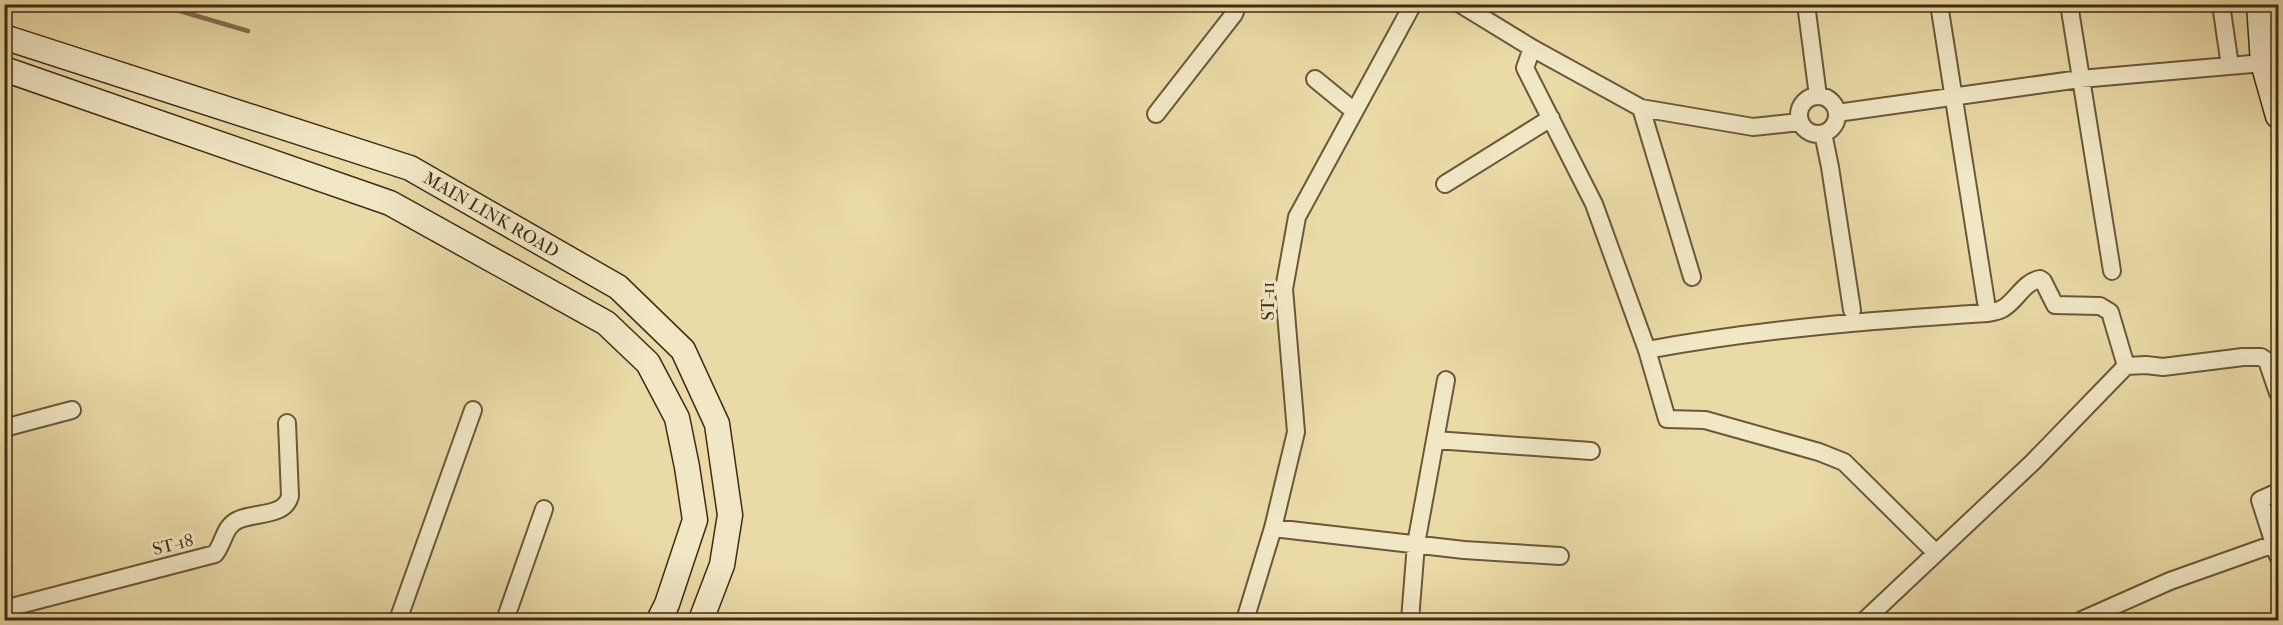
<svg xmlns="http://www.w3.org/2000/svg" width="2283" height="625" font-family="'IM FELL French Canon',serif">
	<rect width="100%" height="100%" fill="#eadaa6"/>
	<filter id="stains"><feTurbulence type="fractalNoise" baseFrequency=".00333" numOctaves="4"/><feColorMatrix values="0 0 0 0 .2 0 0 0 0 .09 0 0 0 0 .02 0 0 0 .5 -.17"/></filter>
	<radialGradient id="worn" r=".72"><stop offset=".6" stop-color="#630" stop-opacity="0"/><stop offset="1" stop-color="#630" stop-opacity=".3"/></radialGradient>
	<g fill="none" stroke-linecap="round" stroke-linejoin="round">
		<path stroke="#82714f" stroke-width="4.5" d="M156 4 248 31"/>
		<defs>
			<path id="street" d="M1460 4 1532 48 1641 108 1753 127 1800 122
				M1806 4 1818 96
				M1939 4 1986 302
				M2069 4 2112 271
				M2221 4 2230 66
				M1532 48 1525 68 1594 204 1647 350 1667 419 1705 420 1819 452 1844 462 1936 553
				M1315 79 1354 111
				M1799 115a19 19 0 1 1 38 0a19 19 0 1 1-38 0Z
				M1641 108 1692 277
				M1837 113 2080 79 2263 63
				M1156 114 1234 14 1238 4
				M1823 133 1830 167 1852 310
				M1445 184 1551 118
				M1647 350C1760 329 1874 320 1988 313 1993 312 1998 311 2002 309 2016 302 2023 282 2040 279L2043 281 2055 305 2100 306 2110 312 2126 366
				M4 428 72 410
				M1435 440 1591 451
				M2278 492 2260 500 2278 556
				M1273 528 1464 550 1560 556
				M4 609 215 554C224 543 224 526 238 520 255 512 285 517 290 496L287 423
				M398 620 473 410
				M505 620 544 509
				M1245 620 1273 528 1296 432 1284 289 1297 217 1413 4
				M1410 620 1416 544 1446 380
				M1865 620 2033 462 2126 366 2146 365 2163 367 2243 357H2261L2267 361 2278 393
				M2082 620 2170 581 2274 544"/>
			<path id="secondary" d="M2259 4 2263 63 2278 116
				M4 37 410 168 618 287 683 350 717 424 730 515 722 565 701 620
				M4 69 390 203 606 323 648 363 677 418 687 467 695 520 667 604 659 620"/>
		</defs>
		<use href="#street" stroke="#695839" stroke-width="20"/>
		<use href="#secondary" stroke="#3e2c15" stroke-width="27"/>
		<use href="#street" stroke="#f1e7c5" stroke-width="16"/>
		<use href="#secondary" stroke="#f1e7c5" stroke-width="24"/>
	</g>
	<g text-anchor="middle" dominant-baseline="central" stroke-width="6" stroke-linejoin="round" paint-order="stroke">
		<g font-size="18" fill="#3e2c15" stroke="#f1e7c5">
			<text transform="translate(491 215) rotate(30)">MAIN LINK ROAD</text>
			<text transform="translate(1268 301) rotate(-90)">ST-11</text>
			<text transform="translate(173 545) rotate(-14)">ST-18</text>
		</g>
	</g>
	<rect width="2283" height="625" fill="none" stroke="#eadaa6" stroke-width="24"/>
	<rect x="6" y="6" width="2271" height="613" fill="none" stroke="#3e2c15" stroke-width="3"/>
	<rect x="12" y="12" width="2259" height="601" fill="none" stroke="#3e2c15" stroke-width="1.5"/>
	<rect width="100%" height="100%" filter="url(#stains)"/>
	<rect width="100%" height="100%" fill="url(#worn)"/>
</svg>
